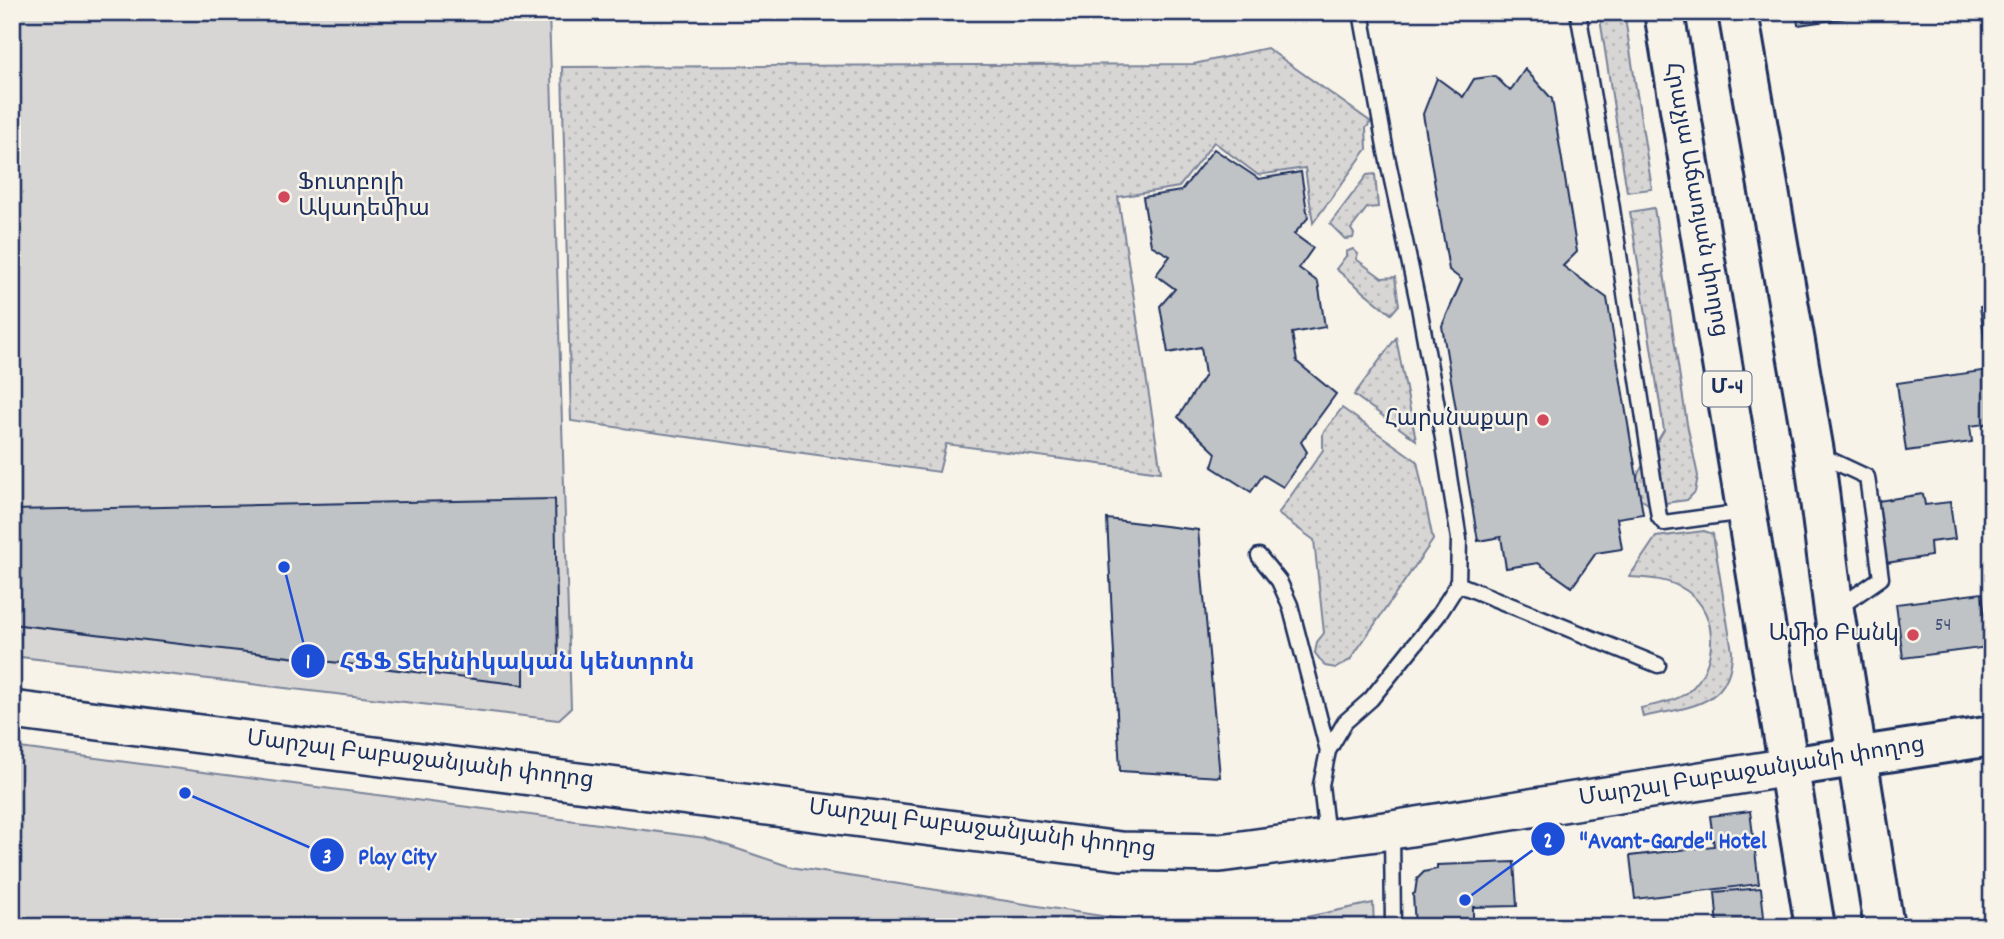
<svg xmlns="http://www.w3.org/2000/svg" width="2004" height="939" font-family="Dekko,'Noto Sans Armenian',sans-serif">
	<defs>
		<pattern id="grass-dots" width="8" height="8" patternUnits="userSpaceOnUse" patternTransform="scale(1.75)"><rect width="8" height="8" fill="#d7d6d4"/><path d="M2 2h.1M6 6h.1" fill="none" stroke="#b8b8b8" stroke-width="1.8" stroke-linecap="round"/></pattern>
	</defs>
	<rect width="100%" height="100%" fill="#f7f3e8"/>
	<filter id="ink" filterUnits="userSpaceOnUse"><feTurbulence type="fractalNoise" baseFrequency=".0143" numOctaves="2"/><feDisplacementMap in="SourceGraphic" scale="14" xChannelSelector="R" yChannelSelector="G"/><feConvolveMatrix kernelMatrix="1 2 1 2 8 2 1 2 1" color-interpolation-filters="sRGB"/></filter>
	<g filter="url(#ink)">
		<path fill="url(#grass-dots)" stroke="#798299" stroke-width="2" d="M1599 12H1624L1652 189 1627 192Z
			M1267 48 1371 122 1366 128 1367 149 1313 223 1305 168 1258 175 1214 142 1179 187 1118 197 1161 472 946 444 939 472 571 421 562 67 1194 64Z
			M1375 174 1378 207 1367 208 1351 229 1354 234 1353 238 1345 239 1330 224 1367 175Z
			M1654 208 1687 424 1698 476 1695 492 1687 500 1650 505 1637 497 1635 485 1639 472 1664 430 1630 212Z
			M1353 249 1358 254 1356 259 1382 278 1395 277 1399 305 1391 314 1336 269 1346 256V252Z
			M1396 338 1416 440 1354 395Z
			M1342 408 1417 461 1433 540 1350 660 1336 668 1325 666 1315 653 1317 642 1324 633 1314 540 1278 514 1323 450V433Z
			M1704 531 1713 534 1732 651C1732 707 1687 707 1643 717L1641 708C1657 704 1675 702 1688 692 1718 667 1720 614 1687 591 1669 579 1650 578 1629 577L1656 537Z"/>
		<path fill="#d7d6d4" stroke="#798299" stroke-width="2" d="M12 12H549L571 708 558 720 12 656Z
			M12 747 705 838 791 867 1171 927H12Z
			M1373 903 1374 927H1259Z"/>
		<path fill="#c0c3c5" stroke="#1b2f5e" stroke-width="2" d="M1796 12H1860V16L1798 25Z
			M1525 69 1552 99 1577 252 1563 266 1607 298 1643 514 1617 518 1622 549 1596 553 1572 587 1538 563 1506 568 1501 537 1478 541 1442 326 1462 280 1449 270 1423 114 1437 78 1463 97 1474 79 1495 76 1510 91Z
			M1214 149 1259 179 1301 172 1308 218 1294 234 1313 248 1299 268 1318 282 1325 327 1292 333 1297 362 1336 394 1301 442 1307 452 1283 487 1263 475 1251 492 1212 467 1216 453 1178 417 1205 375 1201 347 1168 353 1160 306 1175 289 1156 275 1170 256 1151 245 1143 197 1181 191Z
			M1992 305V423L1970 426 1972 442 1906 451 1897 383 1989 370 1980 307Z
			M1923 494 1925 505 1950 502 1955 539 1930 542 1931 556 1886 563 1878 501Z
			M555 499 558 657H524V685L12 624V510Z
			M1107 519 1198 530 1220 777 1120 771Z
			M1982 593 1989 647 1903 658 1896 604Z
			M1750 811 1759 884 1635 899 1630 856 1714 846 1710 816Z
			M1514 862 1517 906 1473 907V927H1415L1413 894 1415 893 1417 879 1424 872 1437 869V865Z
			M1761 888 1765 927H1718L1715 892Z"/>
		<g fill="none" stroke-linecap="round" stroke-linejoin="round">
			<defs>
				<path id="service" d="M1578 12 1611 202 1659 517 1664 523 1744 512
					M1820 455 1867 477 1881 578 1838 608
					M1259 556 1279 581 1290 605 1328 751
					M1458 584 1658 665
					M1392 831 1393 927
					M1327 837 1321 785 1328 751 1345 722 1371 699 1439 614 1458 584 1459 539 1443 439 1419 307 1386 152 1361 12"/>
				<path id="tertiary" d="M12 710 1121 851 1220 853 1392 830 1789 767"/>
				<path id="secondary" d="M1789 767 1992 736"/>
				<path id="trunk" d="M1664 12 1815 927
					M1738 12 1814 452 1834 611 1884 927"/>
			</defs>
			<use href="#service" stroke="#1b2f5e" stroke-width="19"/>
			<use href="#tertiary" stroke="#1b2f5e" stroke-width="42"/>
			<use href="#secondary" stroke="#1b2f5e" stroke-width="44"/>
			<use href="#trunk" stroke="#1b2f5e" stroke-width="44"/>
			<use href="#service" stroke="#f7f3e8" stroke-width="14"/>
			<use href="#tertiary" stroke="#f7f3e8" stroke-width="37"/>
			<use href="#secondary" stroke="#f7f3e8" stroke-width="38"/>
			<use href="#trunk" stroke="#f7f3e8" stroke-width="38"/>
		</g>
	</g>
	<g fill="#d1495b" stroke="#f7f3e8" stroke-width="2.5">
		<circle cx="284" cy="197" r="7"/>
		<circle cx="1543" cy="420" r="7"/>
		<circle cx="1913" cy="635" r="7"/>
	</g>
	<g text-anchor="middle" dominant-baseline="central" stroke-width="5" stroke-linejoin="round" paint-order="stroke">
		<g font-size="19" fill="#445478">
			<text x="1943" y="626">54</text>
		</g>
		<rect fill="#f7f3e8" stroke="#5d6a87" stroke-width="2" x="1702.5" y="371.5" width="49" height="35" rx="5"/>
		<g font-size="21" font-weight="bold" fill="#1b2f5e">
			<text x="1727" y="389">Մ-4</text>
		</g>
		<g font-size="23" fill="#1b2f5e" stroke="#f7f3e8" text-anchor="end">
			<text x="298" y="184" text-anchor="start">Ֆուտբոլի<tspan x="298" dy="26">Ակադեմիա</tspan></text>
			<text x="1529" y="420">Հարսնաքար</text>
			<text x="1899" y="635">Ամիօ Բանկ</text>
		</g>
		<g font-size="23" fill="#1b2f5e" stroke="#f7f3e8">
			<text transform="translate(1695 200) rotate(80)">Հրաչյա Աճառյան փողոց</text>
			<text transform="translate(420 761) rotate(7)">Մարշալ Բաբաջանյանի փողոց</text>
			<text transform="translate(1752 773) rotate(-9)">Մարշալ Բաբաջանյանի փողոց</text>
			<text transform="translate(982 830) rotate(7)">Մարշալ Բաբաջանյանի փողոց</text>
		</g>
	</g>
	<path fill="none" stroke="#1d4ed8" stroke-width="2.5" d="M284 567L308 661M1465 900L1548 839M185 793L327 855"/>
	<g fill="#1d4ed8" stroke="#f7f3e8" stroke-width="2.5">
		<circle cx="284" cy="567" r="7"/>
		<circle cx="1465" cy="900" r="7"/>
		<circle cx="185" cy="793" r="7"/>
		<circle cx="308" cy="661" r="18"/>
		<circle cx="1548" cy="839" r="18"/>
		<circle cx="327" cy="855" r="18"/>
	</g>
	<g font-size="21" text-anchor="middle" font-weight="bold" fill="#fff">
		<text x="308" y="668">1</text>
		<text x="1548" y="847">2</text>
		<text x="327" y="863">3</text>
	</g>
	<g font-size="24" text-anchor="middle" font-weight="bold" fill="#1d4ed8" stroke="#f7f3e8" stroke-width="5" stroke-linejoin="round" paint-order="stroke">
		<text x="517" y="669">ՀՖՖ Տեխնիկական կենտրոն</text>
		<text x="1673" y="848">"Avant-Garde" Hotel</text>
		<text x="397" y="864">Play City</text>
	</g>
	<rect width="2004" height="939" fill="none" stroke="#f7f3e8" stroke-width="42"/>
	<rect x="21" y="21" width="1962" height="897" fill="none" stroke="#1b2f5e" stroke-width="2.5" filter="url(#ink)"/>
</svg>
